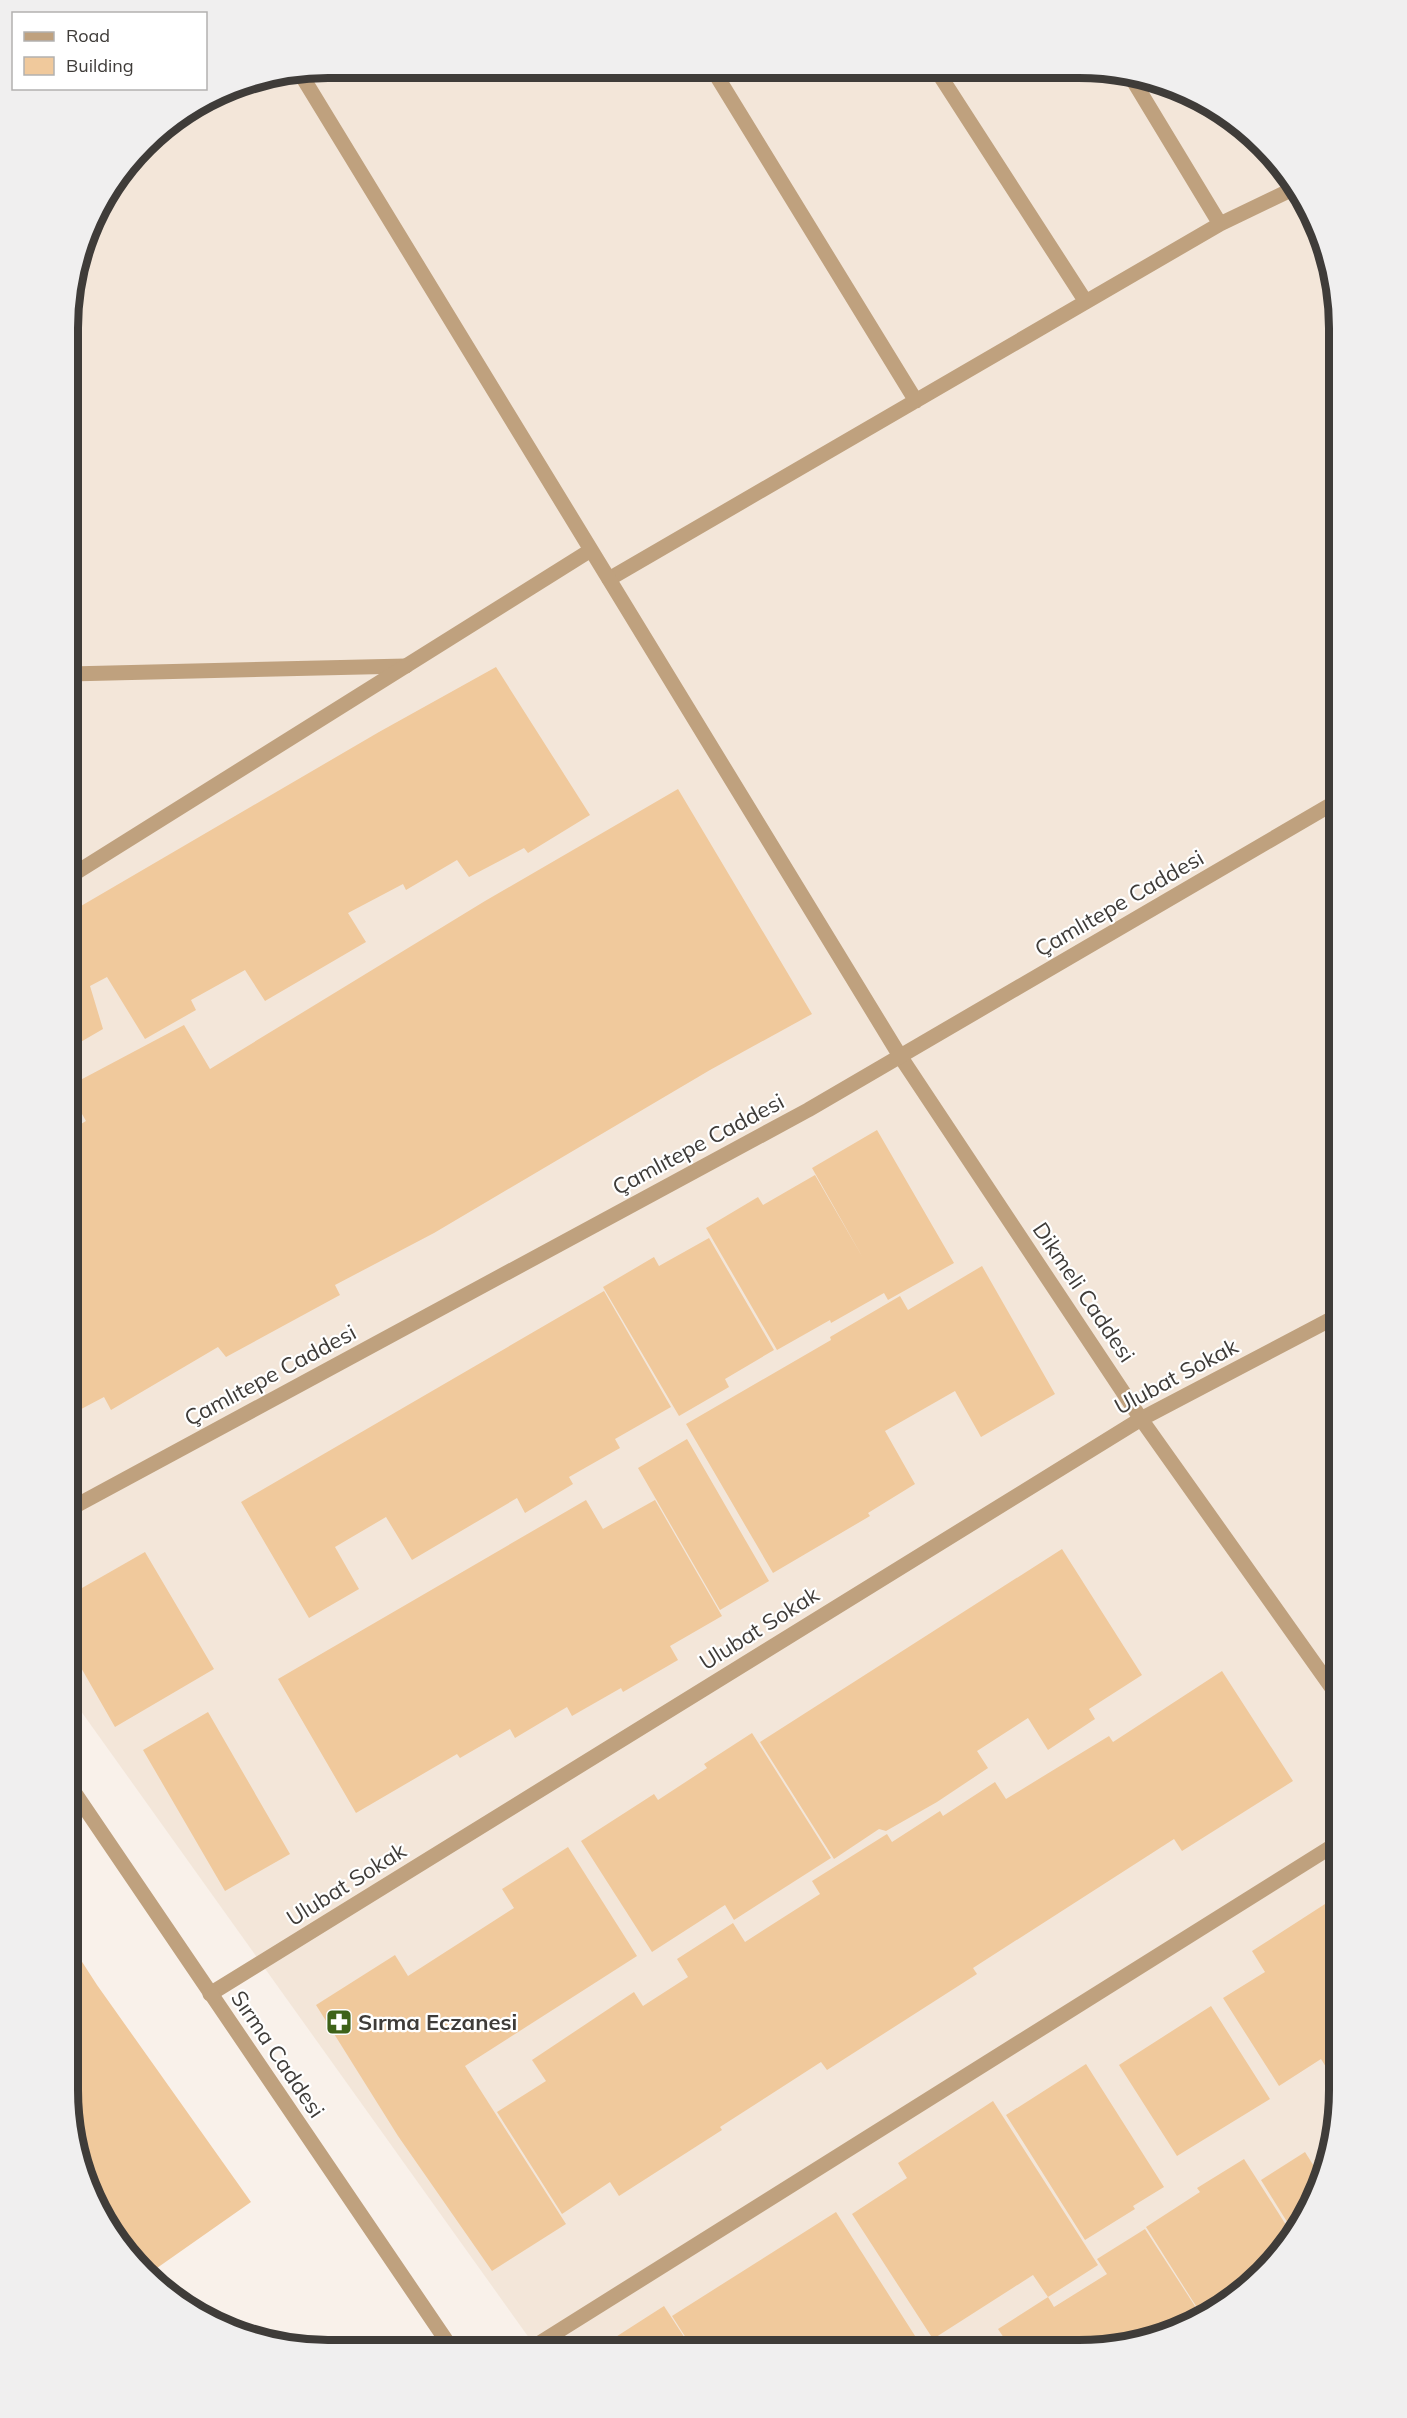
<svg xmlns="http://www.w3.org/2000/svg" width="1407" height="2418" font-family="Mulish,sans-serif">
	<rect width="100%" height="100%" fill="#f9f1ea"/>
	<path fill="#f3e6d9" d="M328 68 1129 72 1194 94 1250 132 1295 183 1326 244 1339 328V2107L1320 2189 1285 2249 1224 2306 1163 2337 1079 2350 537 2349 68 1693 70 295 95 213 156 132 229 87Z"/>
	<path fill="#f0c99c" d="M496 667 590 815 528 853 524 848 469 877 457 860 406 890 403 884 348 913 366 942 265 1001 245 970 191 1000 196 1010 145 1039 107 977 90 986 103 1029 72 1047 69 1041V913L379 732Z
		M678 789 812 1014 710 1070 434 1233 335 1285 340 1295 226 1357 218 1347 111 1410 104 1397 68 1416 69 1131 86 1121 69 1091V1086L184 1025 210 1069 485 901Z
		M877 1130 954 1263 888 1300 884 1293 831 1323 830 1320 777 1350 706 1228 758 1197 763 1205 815 1175 863 1258 812 1168Z
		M709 1238 774 1350 725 1379 729 1387 679 1416 603 1287 654 1257 659 1266Z
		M982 1266 1055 1394 981 1437 955 1391 885 1431 915 1484 868 1513 870 1516 773 1573 686 1424 831 1340 830 1337 900 1296 908 1310Z
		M604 1291 671 1407 615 1439 620 1448 569 1477 573 1484 525 1513 517 1498 412 1560 386 1517 335 1547 359 1589 309 1618 241 1502Z
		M687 1439 769 1581 720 1610 638 1468Z
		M586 1500 603 1529 655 1500 722 1616 670 1646 678 1660 623 1692 621 1688 572 1716 567 1707 515 1738 510 1729 460 1758 457 1754 356 1813 278 1679Z
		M1062 1549 1142 1675 1089 1709 1095 1719 1048 1750 1028 1718 977 1751 988 1768 937 1802 886 1831 879 1829 834 1859 760 1742Z
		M145 1552 214 1669 115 1727 68 1645V1596Z
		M1222 1671 1293 1781 1182 1851 1174 1839 973 1968 977 1974 827 2070 821 2062 720 2127 722 2130 619 2196 610 2182 562 2214 497 2112 546 2081 532 2060 634 1992 643 2006 688 1977 677 1959 733 1923 745 1942 820 1894 812 1881 887 1834 892 1842 940 1811 943 1816 995 1782 1006 1799 1109 1736 1113 1742Z
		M208 1712 290 1854 225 1891 143 1750Z
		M752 1733 831 1858 734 1920 725 1905 652 1952 581 1841 654 1794 658 1800 707 1768 704 1764Z
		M568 1847 637 1956 465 2066 566 2224 492 2271 398 2136 316 2005 395 1955 408 1976 514 1908 502 1889Z
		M1339 1895V2088L1321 2059 1279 2086 1223 1998 1265 1972 1252 1951Z
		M68 1940 97 1985 251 2202 147 2275 112 2235 81 2174 68 2090Z
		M1211 2006 1270 2099 1177 2156 1119 2065Z
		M1086 2064 1164 2187 1133 2206 1135 2209 1085 2240 1006 2115Z
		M993 2101 1098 2265 1048 2297 1033 2275 933 2339 852 2214 907 2178 898 2163Z
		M1329 2151 1326 2161 1323 2174 1314 2160Z
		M1305 2152 1322 2179 1320 2189 1294 2233 1261 2180Z
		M1244 2159 1293 2236 1285 2249 1224 2306 1203 2317 1146 2227 1200 2192 1197 2188Z
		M836 2212 924 2350 693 2349 672 2316Z
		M1145 2229 1202 2317 1163 2337 1079 2351 1012 2350 998 2329 1048 2297 1054 2307 1107 2274 1097 2259Z
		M664 2306 692 2349H597Z"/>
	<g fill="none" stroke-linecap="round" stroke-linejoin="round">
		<path stroke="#bfa17e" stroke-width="15" d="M713 70 916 401
			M937 71 1086 302
			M1128 72 1220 224 1297 187
			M609 579 1220 224
			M69 674 406 666
			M900 1056 1141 1419 1339 1698
			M210 1994 1141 1419 1339 1315
			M530 2349 1339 1842"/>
		<path stroke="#bfa17e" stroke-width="15" d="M300 73 900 1056
			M69 877 591 550
			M68 1510 808 1110 1339 800
			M68 1783 452 2349"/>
	</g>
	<defs>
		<symbol id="pharmacy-square" viewBox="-11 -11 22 22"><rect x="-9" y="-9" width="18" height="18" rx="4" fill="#3e6219" stroke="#fff"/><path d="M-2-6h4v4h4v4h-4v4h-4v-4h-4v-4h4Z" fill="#fff"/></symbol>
	</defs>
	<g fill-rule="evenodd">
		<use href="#pharmacy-square" x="324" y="2007" width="30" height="30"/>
	</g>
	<g text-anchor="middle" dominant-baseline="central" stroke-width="4.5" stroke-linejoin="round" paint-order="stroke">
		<g font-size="22" fill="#3f3c39" stroke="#fff">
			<text transform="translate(1119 903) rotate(-30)">Çamlıtepe Caddesi</text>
			<text transform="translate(698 1144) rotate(-28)">Çamlıtepe Caddesi</text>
			<text transform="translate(1084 1292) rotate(56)">Dikmeli Caddesi</text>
			<text transform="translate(270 1375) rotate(-28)">Çamlıtepe Caddesi</text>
			<text transform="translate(1176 1376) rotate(-28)">Ulubat Sokak</text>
			<text transform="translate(759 1628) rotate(-32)">Ulubat Sokak</text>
			<text transform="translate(346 1884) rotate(-32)">Ulubat Sokak</text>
			<text transform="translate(278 2054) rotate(56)">Sırma Caddesi</text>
		</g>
		<g font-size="22" font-weight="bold" fill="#3f3c39" stroke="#fff" text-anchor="start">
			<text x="358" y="2022">Sırma Eczanesi</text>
		</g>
	</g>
	<path d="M0 0H1407V2418H0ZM328 78H1079A250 250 0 0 1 1329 328V2090A250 250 0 0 1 1079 2340H328A250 250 0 0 1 78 2090V328A250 250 0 0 1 328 78Z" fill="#f0efef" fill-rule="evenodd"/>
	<path fill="none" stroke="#3f3c39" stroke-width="8" d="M328 78H1079A250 250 0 0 1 1329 328V2090A250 250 0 0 1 1079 2340H328A250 250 0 0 1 78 2090V328A250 250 0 0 1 328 78Z"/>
	<rect x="12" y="12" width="195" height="78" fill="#ffffff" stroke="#b2b1b0" stroke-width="1.5"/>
	<rect x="24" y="32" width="30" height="9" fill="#bfa17e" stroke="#b2b1b0" stroke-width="1.5"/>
	<text x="66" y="42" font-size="18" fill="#3f3c39">Road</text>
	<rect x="24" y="57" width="30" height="18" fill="#f0c99c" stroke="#b2b1b0" stroke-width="1.5"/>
	<text x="66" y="72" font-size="18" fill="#3f3c39">Building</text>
</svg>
